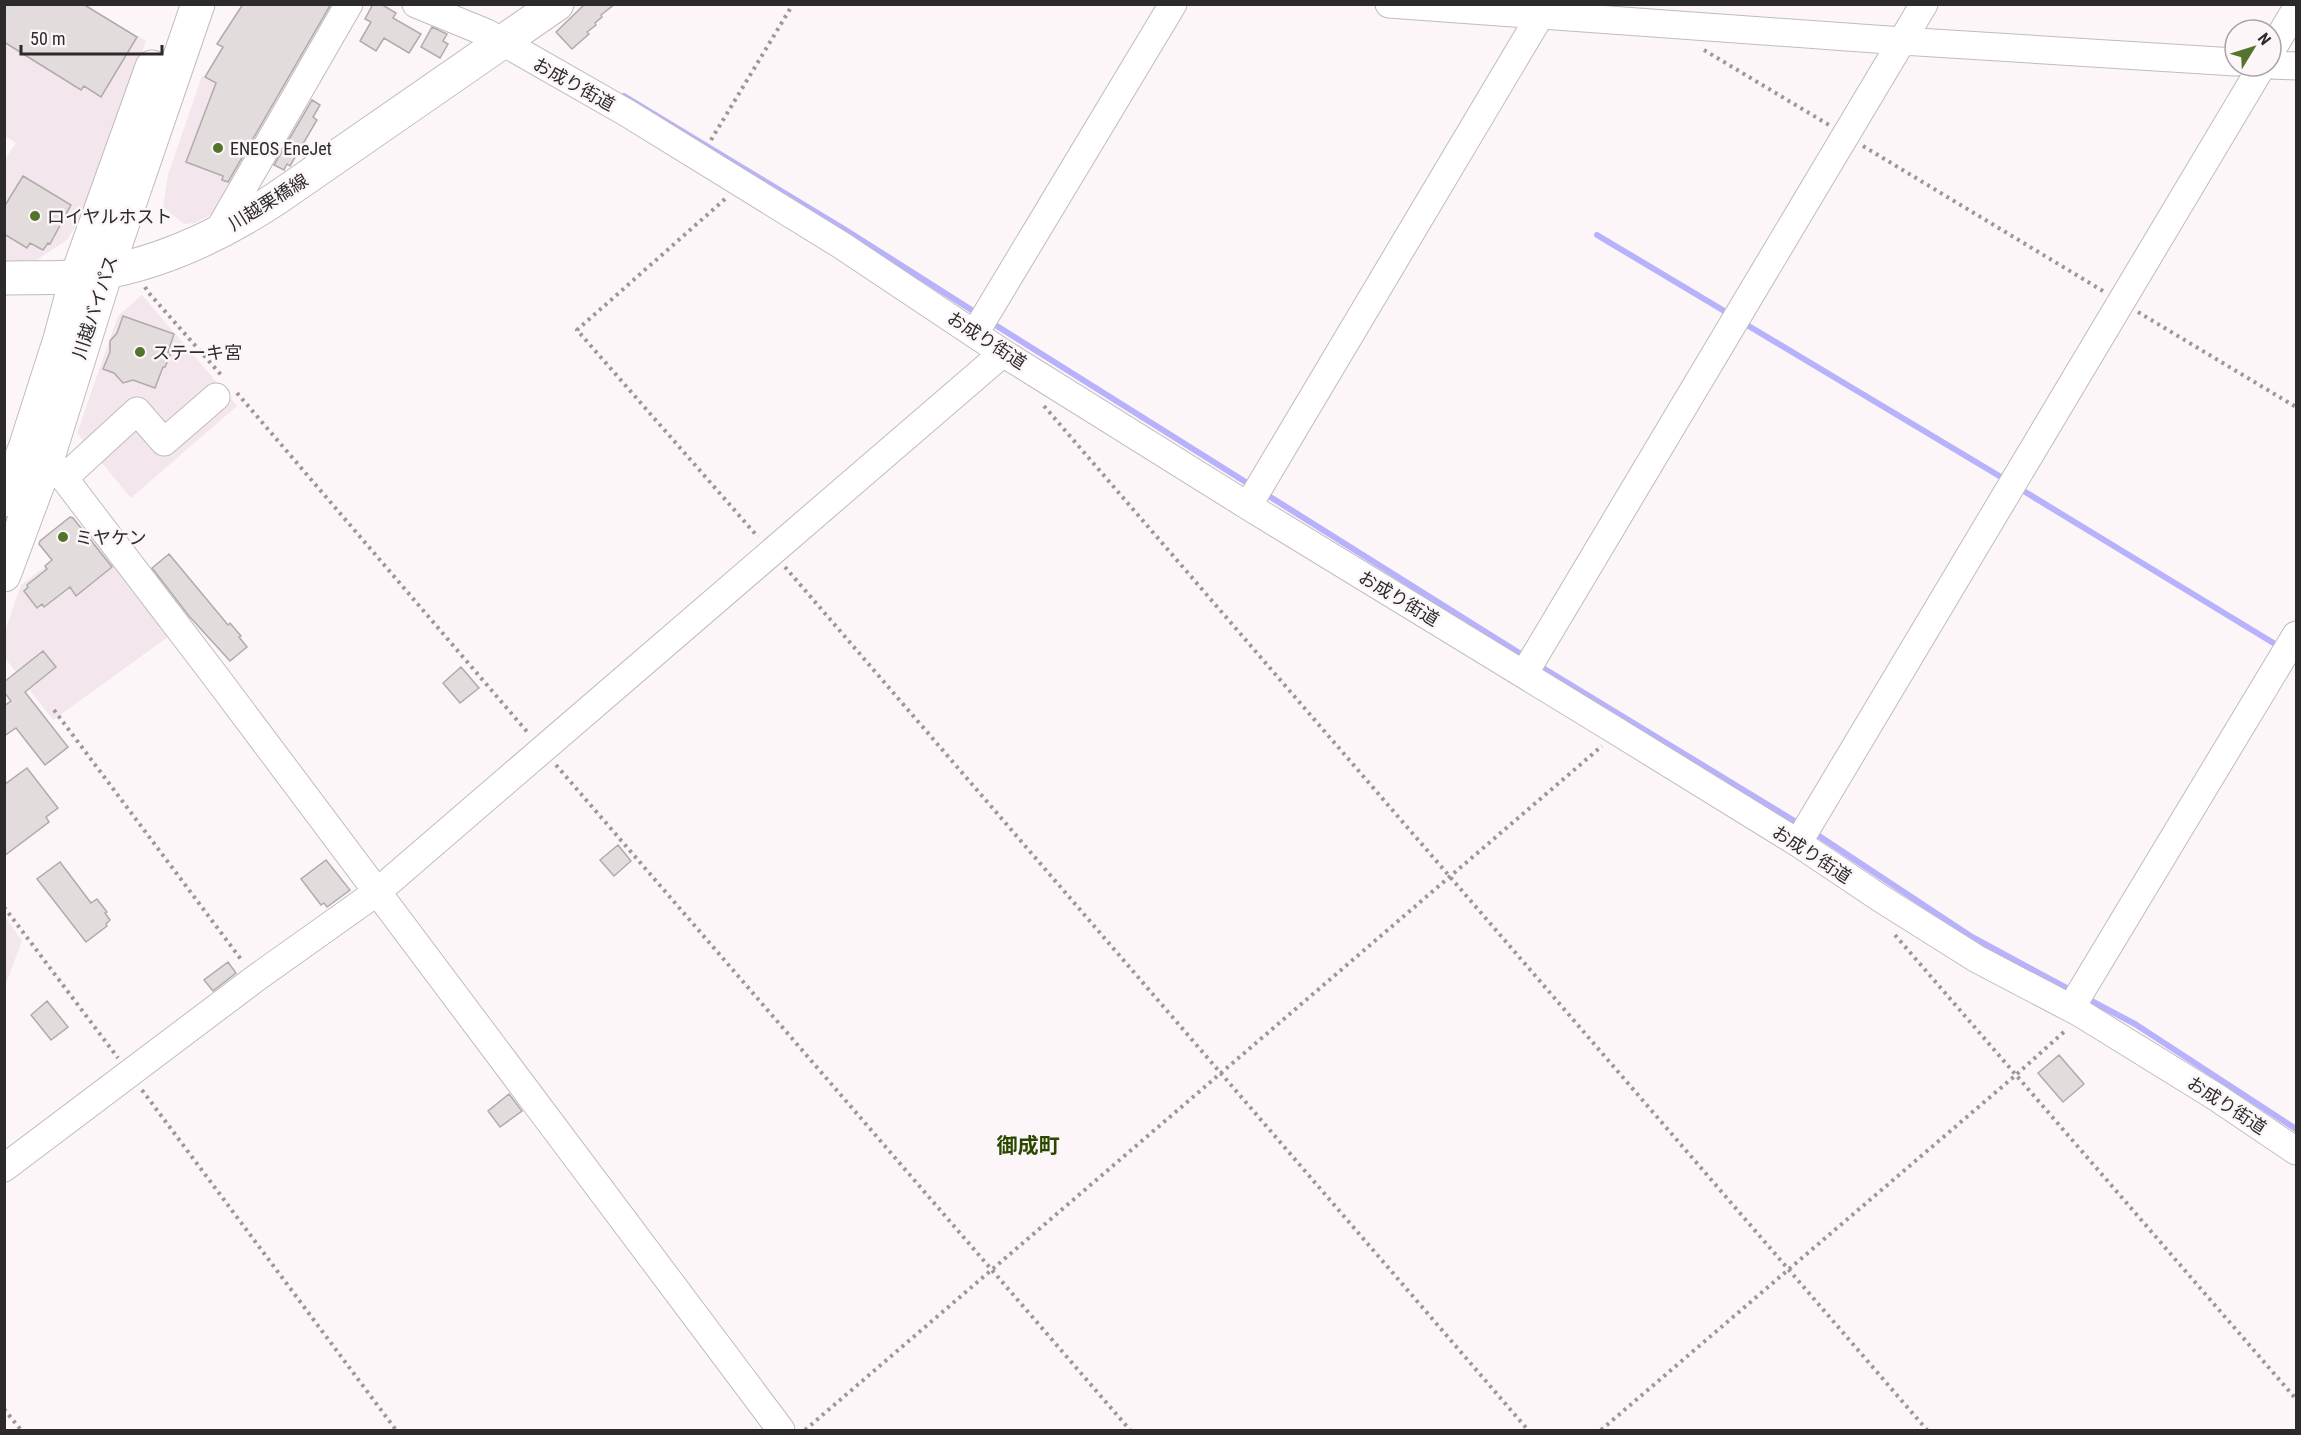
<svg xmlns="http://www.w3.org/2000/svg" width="2301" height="1435" font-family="'Roboto Condensed','Noto Sans JP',sans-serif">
	<rect width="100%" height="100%" fill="#fcf6f9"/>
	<path fill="#f3e6ec" d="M5 5H86L146 41 114 135 79 220 67 240 35 261H5V159L16 143 5 136Z
		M202 76 276 122 220 210 195 223 184 224 163 207 168 175Z
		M142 295 237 406 131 498 77 433 118 316Z
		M94 530 172 634 53 720 5 658V631L21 585Z
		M5 916 22 941 5 986 4 917Z"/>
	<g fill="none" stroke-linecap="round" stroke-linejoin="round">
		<path stroke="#b8b1fc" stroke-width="6" d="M624 96 844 229 978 314
			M1597 235 1731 315
			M989 321 1252 486
			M1742 322 2006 480
			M2017 487 2280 647
			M1264 493 1527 658
			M1538 665 1801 825
			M1813 832 1972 937 2072 991
			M2084 997 2135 1024 2296 1129"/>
	</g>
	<path fill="#e2dcdc" stroke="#b0aaaa" stroke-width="1.5" d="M4 4H83L137 37 101 97 84 86 81 90 4 42Z
		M243 4H331L228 182 222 180 223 176 186 162 216 83 205 77 223 47 217 44Z
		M373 4H381L396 13 393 18 421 34 409 53 384 38 376 51 360 41 371 22 365 19Z
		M585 4H615L601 15 602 17 595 23 596 25 587 32 589 34 572 49 556 32Z
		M432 27 447 34 443 41 448 44 440 58 421 47Z
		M312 100 320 105 313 117 317 120 290 166 287 164 284 170 274 165Z
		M23 176 71 205 50 244 48 243 43 250 30 243 27 248 4 234V207Z
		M123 316 174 334 168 352 171 353 165 367H163L155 388 133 380 123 383 114 373 103 369 110 352V341L117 333Z
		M70 517 73 518 112 567 76 596 70 587 44 607 42 604 37 608 24 591 28 587 27 585 47 569 45 566 52 560 39 544 40 541Z
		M169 554 228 625 230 623 241 636 239 637 247 647 230 661 189 616 152 568Z
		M43 651 56 667 25 692 68 747 45 765 16 728 4 736V706L11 701 4 692V682Z
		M461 667 479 688 460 703 443 683Z
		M27 768 58 808 46 817 49 822 4 856V785Z
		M618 845 631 861 614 876 600 860Z
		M326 860 350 890 327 907 324 903 321 905 301 879Z
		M60 862 91 903 97 899 107 912 105 913 110 920 106 924 107 926 86 942 37 879Z
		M228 962 236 973 213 991 204 980Z
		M47 1001 68 1027 51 1040 31 1015Z
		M2059 1055 2084 1084 2063 1102 2038 1073Z
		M509 1094 522 1111 500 1127 488 1111Z"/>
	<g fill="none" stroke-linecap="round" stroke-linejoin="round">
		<defs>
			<path id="minor" d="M416 4 487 33 627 113 841 245 1003 353 1248 506 1618 732 1798 843 1880 898 1977 959 2080 1013 2216 1097 2296 1151
				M1389 4 1902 41 2235 62
				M2271 51 2296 9
				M2271 65 2296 66
				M217 233 349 4
				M975 333 1173 4
				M48 457 216 677 781 1430
				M64 478 137 411 164 442 216 397
				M1248 506 1547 4
				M1524 674 1924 4
				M1798 843 2262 66
				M2071 1008 2296 635
				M4 1168 256 978 377 892 1003 353"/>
			<path id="major" d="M4 278C29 277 54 279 78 276 149 269 218 237 277 198L557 4"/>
			<path id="highway" d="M4 500 25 448 60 339 77 276 152 67
				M4 575 48 457 106 272 198 4"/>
		</defs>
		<use href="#minor" stroke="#c1bbbe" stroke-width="29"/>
		<use href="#major" stroke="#c1bbbe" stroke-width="35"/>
		<use href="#highway" stroke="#c1bbbe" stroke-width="35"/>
		<path stroke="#9c9799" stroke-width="4" stroke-dasharray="3 4.5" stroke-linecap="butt" d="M1704 50 1829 125
			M711 140 793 4
			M1863 146 2103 291
			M725 199 577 330 758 537
			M145 287 148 292 222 376
			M2138 312 2296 407
			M237 393 529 734
			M1044 406 1927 1430
			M785 567 1528 1430
			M54 710 243 962
			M556 765 1130 1430
			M4 907 118 1058
			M1895 935 2296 1399
			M142 1090 396 1430
			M4 1409 21 1430
			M805 1430 1602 746
			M1601 1430 2017 1074 2066 1030"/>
		<use href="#minor" stroke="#fff" stroke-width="27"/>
		<use href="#major" stroke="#fff" stroke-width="33"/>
		<use href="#highway" stroke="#fff" stroke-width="33"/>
	</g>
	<g fill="#52742c" stroke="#fcf6f9" stroke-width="2">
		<circle cx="218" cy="148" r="6"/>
		<circle cx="35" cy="216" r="6"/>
		<circle cx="140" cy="352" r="6"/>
		<circle cx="63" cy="537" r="6"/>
	</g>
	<g text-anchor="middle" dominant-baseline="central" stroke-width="5" stroke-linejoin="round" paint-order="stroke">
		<g font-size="18" fill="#2c2a2b" stroke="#fcf6f9">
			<text transform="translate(574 84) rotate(29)">お成り街道</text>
			<text transform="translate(268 202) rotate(-32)">川越栗橋線</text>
			<text transform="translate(95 307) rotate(-72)">川越バイパス</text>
			<text transform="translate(987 340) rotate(33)">お成り街道</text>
			<text transform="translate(1399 598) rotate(31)">お成り街道</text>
			<text transform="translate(1812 854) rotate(33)">お成り街道</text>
			<text transform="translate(2227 1105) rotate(33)">お成り街道</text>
		</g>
		<g font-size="18" fill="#2c2a2b" stroke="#fcf6f9" text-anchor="start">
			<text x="230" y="148">ENEOS EneJet</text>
			<text x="47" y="216">ロイヤルホスト</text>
			<text x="152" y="352">ステーキ宮</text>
			<text x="75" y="537">ミヤケン</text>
		</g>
		<g font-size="21" font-weight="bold" fill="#2b4800" stroke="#fcf6f9">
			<text x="1028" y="1146">御成町</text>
		</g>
	</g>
	<rect width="2301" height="1435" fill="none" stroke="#2c2a2b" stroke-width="12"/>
	<g transform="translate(2253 48) rotate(52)"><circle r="28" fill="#fcf6f9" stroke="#a9a4a7" stroke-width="1.5"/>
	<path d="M0-4.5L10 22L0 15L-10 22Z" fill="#52742c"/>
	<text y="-9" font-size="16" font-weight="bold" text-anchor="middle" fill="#2c2a2b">N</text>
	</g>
	<path d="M21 45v9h141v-9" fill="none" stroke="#2c2a2b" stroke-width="3"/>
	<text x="30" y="45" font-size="18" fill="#2c2a2b" stroke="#fcf6f9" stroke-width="4.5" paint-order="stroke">50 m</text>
</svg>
